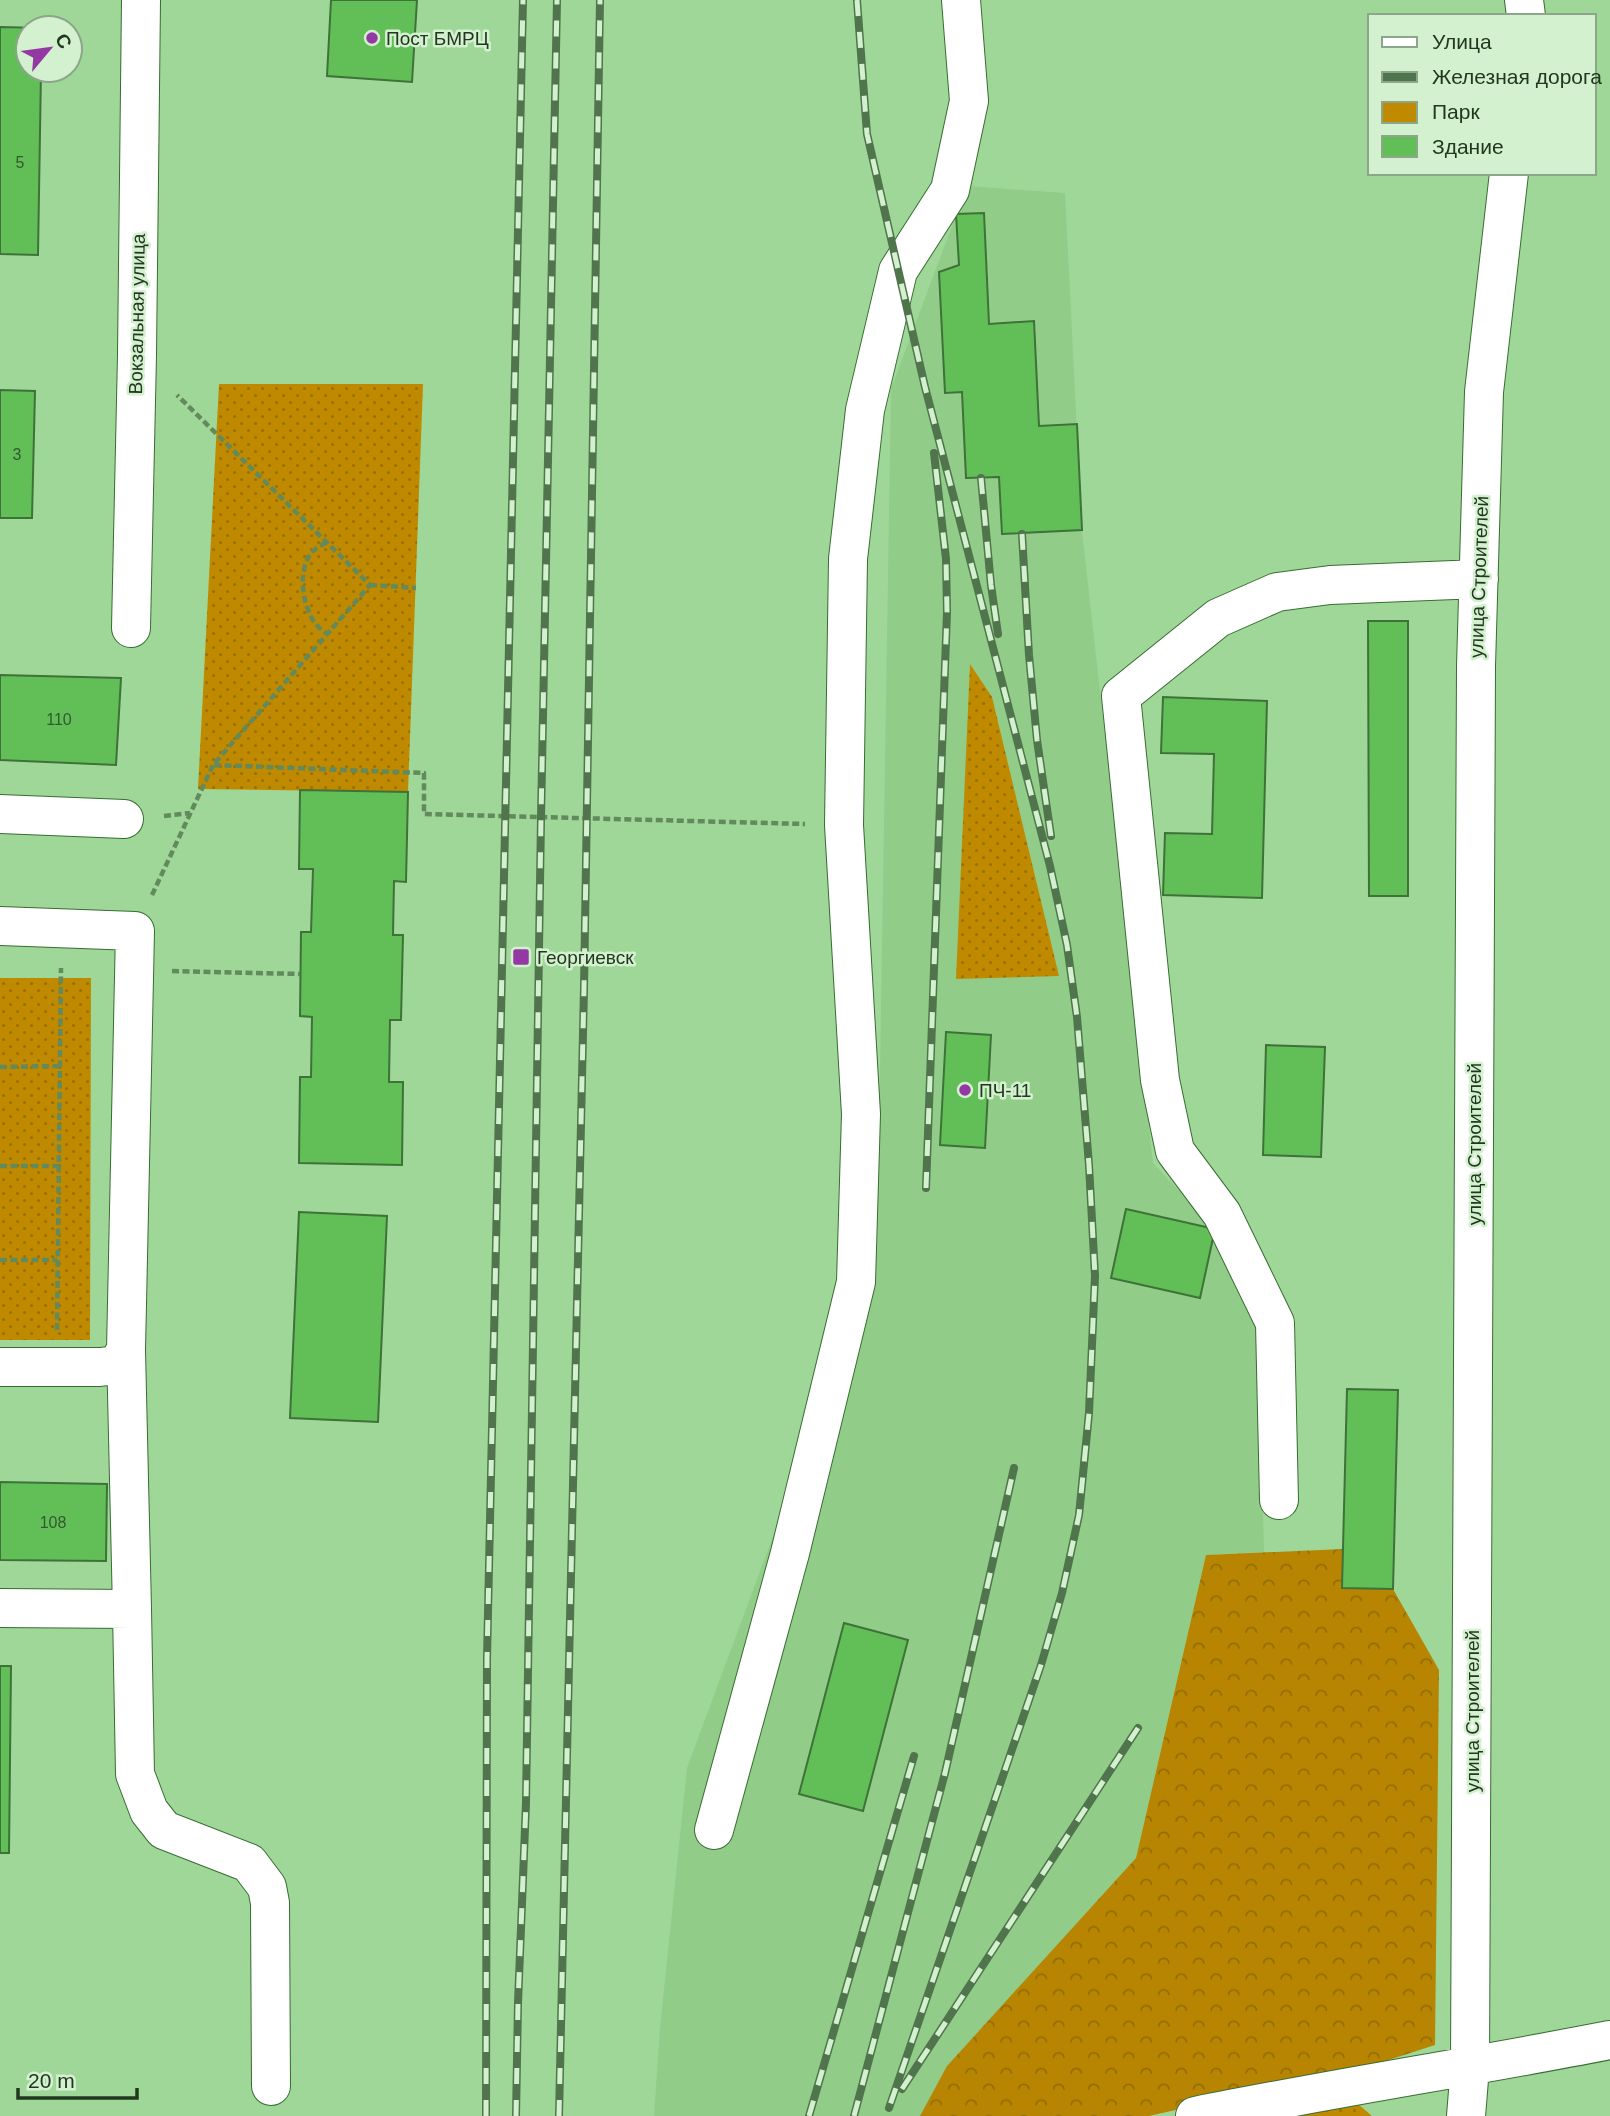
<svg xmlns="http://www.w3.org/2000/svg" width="1610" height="2116" font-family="Helvetica,sans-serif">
	<defs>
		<pattern id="green-dots" width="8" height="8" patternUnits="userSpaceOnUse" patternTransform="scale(1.75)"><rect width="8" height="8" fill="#bf8a00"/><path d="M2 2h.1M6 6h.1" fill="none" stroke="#9b7202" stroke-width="1.8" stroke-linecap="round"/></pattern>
		<pattern id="forest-crowns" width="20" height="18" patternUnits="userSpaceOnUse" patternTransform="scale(1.75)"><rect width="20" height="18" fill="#b78501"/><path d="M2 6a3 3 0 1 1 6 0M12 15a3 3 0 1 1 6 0" fill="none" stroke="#946e03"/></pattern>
	</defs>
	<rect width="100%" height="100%" fill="#9fd798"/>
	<path fill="#91cd89" d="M967 186 1065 193 1082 531 1153 1163 1215 1229 1258 1329 1264 1552 1206 1555 1136 1858 947 2066 920 2116H654L660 2028 687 1768 877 1256 891 389Z"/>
	<path fill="url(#green-dots)" d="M219 384H423L408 792 198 789Z
		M970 664 992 697 1059 976 956 979Z
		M0 978H91L90 1340H0Z
		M1357 2103 1372 2116H1281Z"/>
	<path fill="url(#forest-crowns)" d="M1343 1549 1342 1588 1393 1589 1439 1670 1435 2045 1370 2066 1149 2116H920L947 2066 1136 1858 1206 1555Z"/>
	<path fill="#62bf58" stroke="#3e7238" stroke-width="2" d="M331 0H417L412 82 327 76Z
		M0 27 41 28H28V70H41L38 255 0 254Z
		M984 213 989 324 1034 321 1039 426 1077 424 1082 530 1002 534 999 477 966 478 962 392 945 393 939 272 959 265 956 214Z
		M0 390 35 391 32 518H0Z
		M1368 621H1408V896H1369Z
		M0 675 121 678 116 765 0 760Z
		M1163 697 1267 701 1262 898 1163 895 1165 833 1212 834 1214 754 1161 753Z
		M300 790 408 792 406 882 394 881 393 935H403L401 1020H390L389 1082H403L402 1165 299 1163 300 1077H311L312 1017 300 1016 301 932H311L313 869H299Z
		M946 1032 991 1035 985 1148 940 1145Z
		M1266 1045 1325 1047 1321 1157 1263 1155Z
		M1126 1209 1215 1229 1200 1298 1111 1278Z
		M299 1212 387 1216 378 1422 290 1418Z
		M1347 1389 1398 1390 1393 1589 1342 1588Z
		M0 1482 107 1484 106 1561 0 1560Z
		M844 1623 908 1640 863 1811 799 1794Z
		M0 1666H11L9 1853H0Z"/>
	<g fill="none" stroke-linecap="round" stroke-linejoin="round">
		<defs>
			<path id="minor" d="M1524 0 1526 16
				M131 628 137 355 141 0
				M0 814 124 819
				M0 926 135 931 126 1350 117 1365 100 1367H0
				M1279 1500 1275 1323 1222 1214 1175 1151 1160 1080 1121 696 1218 618 1277 592 1330 585 1479 579
				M0 1608 132 1609 126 1350
				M132 1609 135 1774 149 1811 164 1830 249 1863 267 1887 270 1903 271 2086
				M714 1830 790 1553 856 1282 861 1114 844 825 848 559 865 410 898 271 950 190 969 101 961 0
				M1195 2116C1333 2088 1472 2067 1610 2040
				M1466 2116 1470 2067 1476 666 1484 392 1509 173"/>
		</defs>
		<use href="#minor" stroke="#386d32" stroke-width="40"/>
		<path stroke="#628a5d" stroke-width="4.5" stroke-dasharray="7 3.5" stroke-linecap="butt" d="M326 542C322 545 316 548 312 552 297 570 302 605 315 623 318 627 323 631 327 634
			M370 585 416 588
			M214 765 424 773V814L805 824
			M164 816 190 813
			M152 895 213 765 370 585 177 395
			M172 971 300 974
			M0 1067 60 1066
			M0 1166H59
			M0 1260H57
			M57 1330 61 968"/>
		<use href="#minor" stroke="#fff" stroke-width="38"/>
		<defs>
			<path id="rail" d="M857 0 867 134 925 387 1050 866 1067 945 1077 1017 1089 1165 1095 1276 1089 1413 1079 1515 1062 1593 1041 1665 889 2108
				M981 478 991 585 998 634
				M1022 534 1029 655 1037 740 1051 836
				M926 1188 947 612 946 559 934 453
				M902 2089 1138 1728
				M486 2116 487 1659 523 0
				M516 2116 518 2003 526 1803 541 818 557 0
				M559 2116 584 988 600 0
				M809 2116 914 1756
				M854 2116 945 1773 1014 1468"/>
		</defs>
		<use href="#rail" stroke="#50744c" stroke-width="8"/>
		<use href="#rail" stroke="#d3f0cf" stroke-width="5" stroke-dasharray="16" stroke-linecap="butt"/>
	</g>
	<g fill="#9438a3" stroke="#d3f0cf" stroke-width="2.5">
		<circle cx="372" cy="38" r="7"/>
		<rect x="512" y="948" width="18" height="18" rx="3.5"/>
		<circle cx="965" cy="1090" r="7"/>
	</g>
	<g text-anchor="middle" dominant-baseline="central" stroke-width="5" stroke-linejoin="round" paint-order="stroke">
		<g font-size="16" fill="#315a2d">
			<text x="20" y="162">5</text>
			<text x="17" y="454">3</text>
			<text x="59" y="719">110</text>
			<text x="53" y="1522">108</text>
		</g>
		<g font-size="19" fill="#21381f" stroke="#d3f0cf" text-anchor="start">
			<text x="386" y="38">Пост БМРЦ</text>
			<text x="537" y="957">Георгиевск</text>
			<text x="979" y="1090">ПЧ-11</text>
		</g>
		<g font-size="19" fill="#21381f" stroke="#d3f0cf">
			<text transform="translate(137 314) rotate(-89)">Вокзальная улица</text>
			<text transform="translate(1479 577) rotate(-88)">улица Строителей</text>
			<text transform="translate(1474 1144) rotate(-90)">улица Строителей</text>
			<text transform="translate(1472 1711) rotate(-90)">улица Строителей</text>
		</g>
	</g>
	<rect x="1368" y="14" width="228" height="161" fill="#d3f0cf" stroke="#8ca689" stroke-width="2"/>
	<rect x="1382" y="37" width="35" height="10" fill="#ffffff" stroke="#8ca689" stroke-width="2"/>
	<text x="1432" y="49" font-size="21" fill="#21381f">Улица</text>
	<rect x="1382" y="72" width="35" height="10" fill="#50744c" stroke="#8ca689" stroke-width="2"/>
	<text x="1432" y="84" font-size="21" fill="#21381f">Железная дорога</text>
	<rect x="1382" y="102" width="35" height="21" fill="#bf8a00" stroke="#8ca689" stroke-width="2"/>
	<text x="1432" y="119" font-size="21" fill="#21381f">Парк</text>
	<rect x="1382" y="136" width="35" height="21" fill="#62bf58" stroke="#8ca689" stroke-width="2"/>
	<text x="1432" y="154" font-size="21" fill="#21381f">Здание</text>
	<g transform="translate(49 49) rotate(61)"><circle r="33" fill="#d3f0cf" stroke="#8ca689" stroke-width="2"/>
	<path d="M0-5L12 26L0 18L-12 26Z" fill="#9438a3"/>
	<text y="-10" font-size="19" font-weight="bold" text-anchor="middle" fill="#21381f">С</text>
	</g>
	<path d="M18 2088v10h119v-10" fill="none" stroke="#21381f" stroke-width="3.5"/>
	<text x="28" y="2088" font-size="21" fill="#21381f" stroke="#d3f0cf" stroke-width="5" paint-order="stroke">20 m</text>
</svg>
